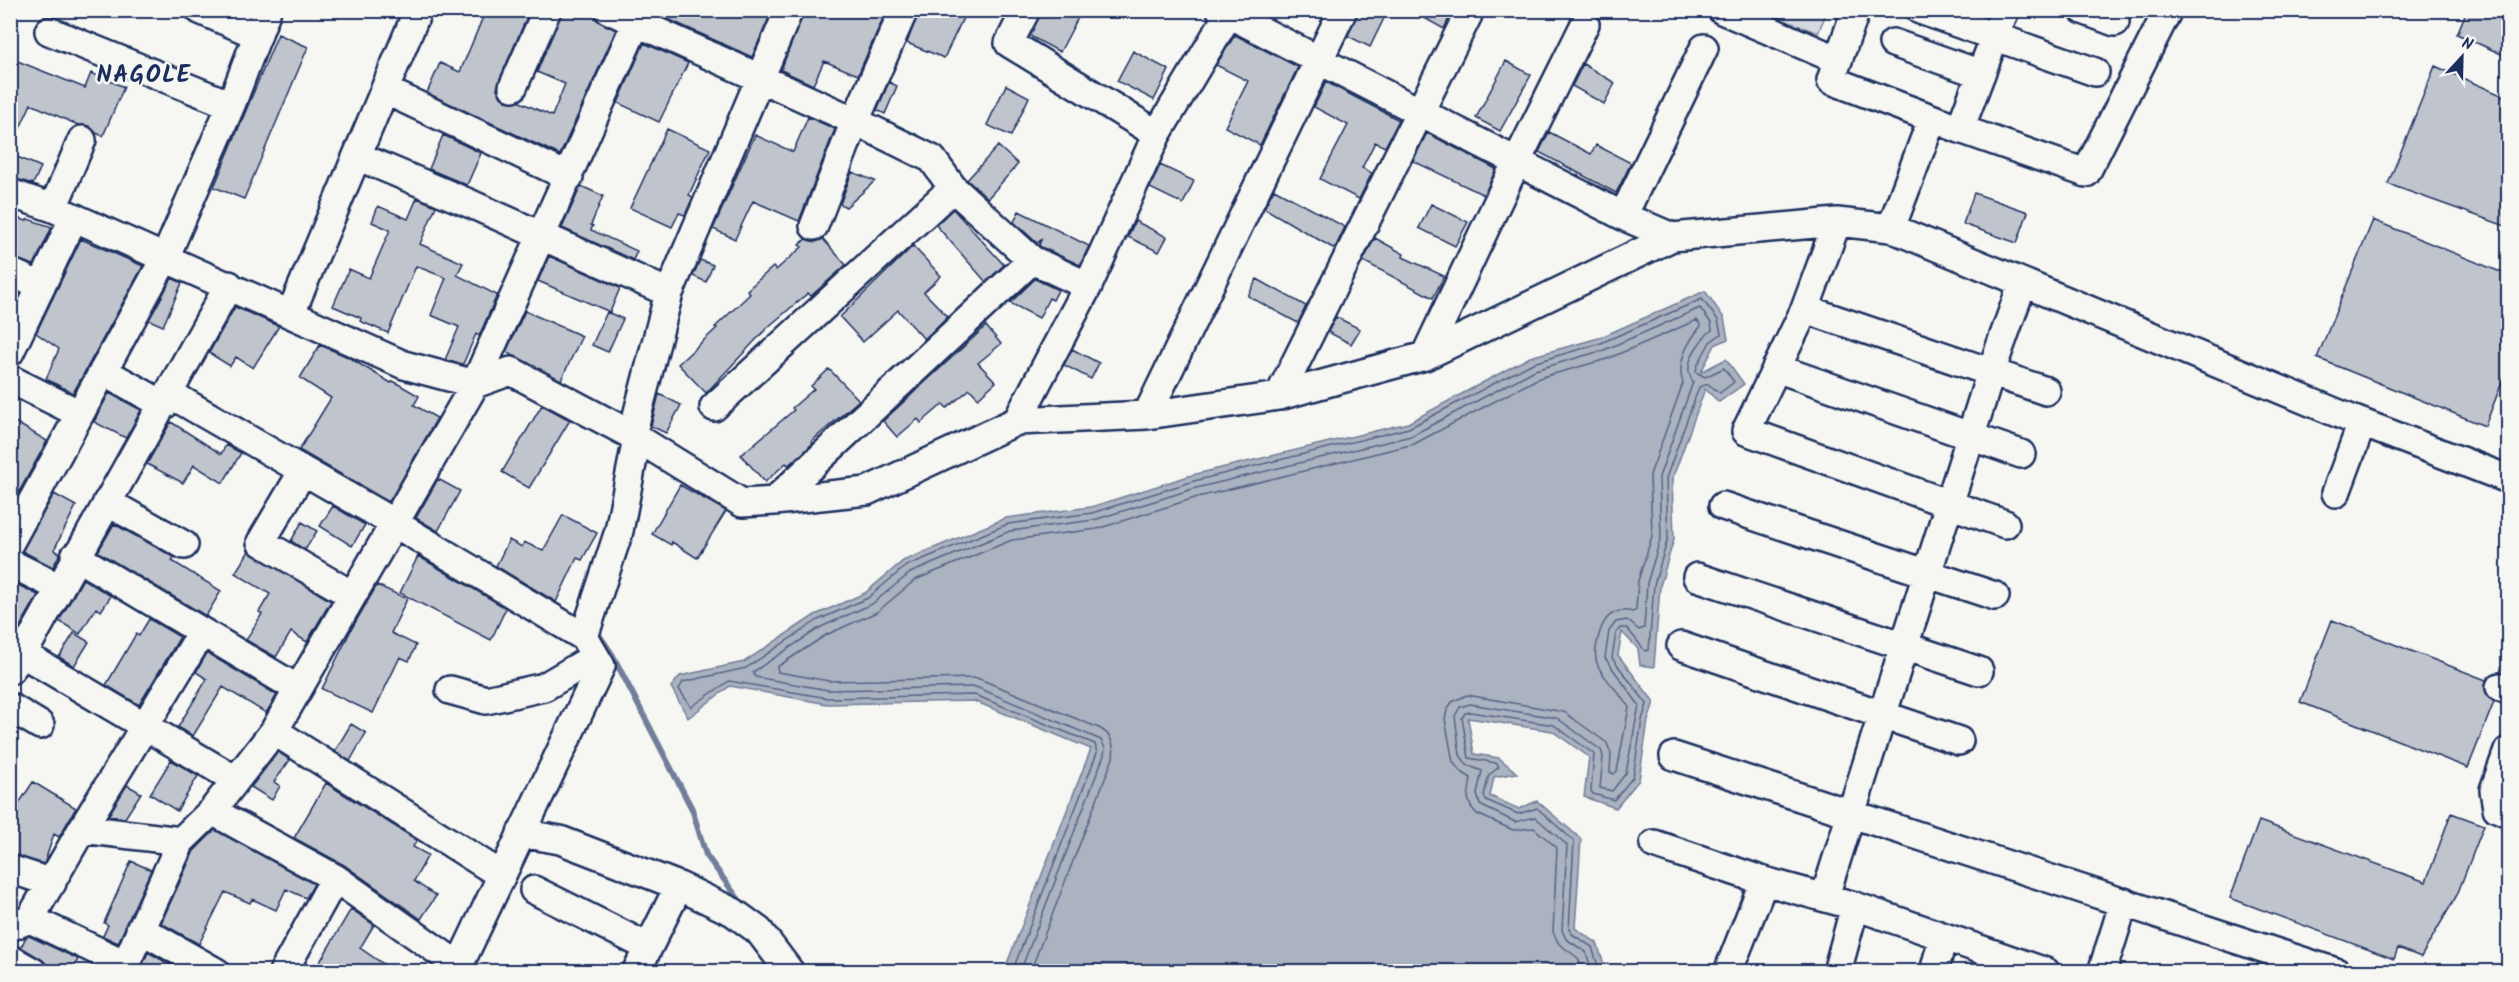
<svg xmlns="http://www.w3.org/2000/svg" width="2519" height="982" font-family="Kalam,sans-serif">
	<rect width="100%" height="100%" fill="#f6f6f2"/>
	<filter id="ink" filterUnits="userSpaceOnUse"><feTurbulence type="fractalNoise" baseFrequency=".0167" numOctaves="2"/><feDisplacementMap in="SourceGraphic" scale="12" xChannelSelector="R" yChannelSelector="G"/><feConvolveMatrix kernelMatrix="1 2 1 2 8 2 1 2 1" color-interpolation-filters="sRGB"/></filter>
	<g filter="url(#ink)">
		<path fill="#d6d9dd" stroke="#78849e" stroke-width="1.5" d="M1759 11H1827L1818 33Z"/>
		<path fill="#abb2c0" stroke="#717e99" stroke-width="1.5" d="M1705 291 1724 318 1728 339 1715 345 1701 372 1726 359 1744 384 1719 402 1705 389 1672 480 1674 539 1660 586 1654 667 1640 665 1638 649 1622 632 1618 655 1654 702 1648 721 1639 780 1616 808 1584 797 1589 757 1552 731 1468 718 1474 754 1499 758 1517 773 1494 777 1490 796 1519 809 1537 801 1581 839 1575 928 1597 943 1606 971H1004L1091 749 974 701 827 704 730 686 688 718 671 687 680 676 744 662 815 615 865 593 903 561 1006 518 1091 507 1192 475 1408 423 1530 357 1599 338Z"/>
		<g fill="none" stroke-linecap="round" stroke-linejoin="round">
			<path stroke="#556385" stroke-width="1.5" d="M1012 972 1097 753 1095 744 975 695 828 698 729 681 691 707 679 689 683 682 746 668 818 620 868 598 906 566 1008 524 1092 513 1194 481 1409 428 1533 363 1601 343 1702 299 1718 320 1721 334 1710 342 1697 366 1696 372 1705 377 1724 368 1734 382 1720 393 1708 384 1699 387 1666 478 1668 538 1654 585 1649 650 1645 651 1627 628H1620L1616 633 1612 658 1647 704 1642 720 1633 777 1614 800 1593 794 1591 791 1594 754 1554 725 1470 712 1465 713 1462 718 1469 758 1496 763 1499 767 1489 775 1484 795 1486 800 1518 814 1537 808 1574 841 1569 929 1572 934 1592 947 1600 972
				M1020 972 1104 755 1105 748 1101 740 976 687 828 690 755 677 753 672 821 627 872 604 910 573 1010 531 1094 520 1196 488 1411 436 1535 370 1604 350 1700 308 1711 323 1712 330C1703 337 1689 355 1689 368 1688 373 1691 378 1693 382L1659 477 1661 537 1647 583 1644 628 1639 630 1627 620 1616 622 1609 631 1605 658 1639 705 1626 773 1612 791 1600 788 1603 757 1601 750 1557 718 1470 704 1460 707 1455 716 1460 755 1467 765 1482 771 1477 794 1480 805 1515 822 1535 817 1567 845 1562 930 1566 939 1586 952 1592 972
				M1030 972 1113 758C1115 744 1111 734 1099 728L977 678 829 681 778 672 777 667 826 635 877 612 915 580 1012 540 1097 529 1198 497 1414 444 1539 378 1607 359 1697 320 1701 326C1687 343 1676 363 1683 383L1650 475 1652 536 1638 581 1636 610 1633 612C1609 606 1601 623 1597 643 1595 651 1594 658 1598 666 1606 681 1620 693 1629 707L1617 771 1614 774 1610 772 1611 754 1607 743 1564 712 1467 695 1452 702 1447 710 1445 719 1453 762 1460 771 1471 778 1468 798 1471 807 1477 814 1513 830 1534 828 1557 848 1553 932 1559 944 1578 958 1583 972"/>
			<path stroke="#717e99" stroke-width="6" d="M595 629 612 654 692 809 706 855 742 904"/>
		</g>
		<path fill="#c0c4cd" stroke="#1b2f5e" stroke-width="1.5" d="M486 10H530L499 81 497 89 501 97 506 101H518L552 116 565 84 537 72 562 10H593L597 20 616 30 560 155 427 93 440 63 460 72Z
			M648 10H766L771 13 752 57Z
			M804 10H866L883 18 858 75 824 61 813 85 781 70Z
			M919 10H947L963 18 944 58 907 43Z
			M1042 10H1082L1060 52 1030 36Z
			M1358 10H1388L1370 47 1348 36Z
			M1410 10H1453L1444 29Z
			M2467 10H2508V57L2457 34Z
			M278 34 308 47 244 199 214 187Z
			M1235 35 1298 67 1260 145 1225 127 1248 81 1216 65Z
			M644 43 688 63 659 122 618 103Z
			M1133 51 1169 70 1154 100 1117 81Z
			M10 58 85 88 91 73 124 87 103 136 96 133 89 126 78 125 31 104 10 150Z
			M1506 61 1531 75 1500 131 1476 118Z
			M1583 64 1615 83 1604 104 1572 86Z
			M2435 66 2508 98V227L2388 184Z
			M889 82 897 86 885 114 877 110Z
			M1326 82 1399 120 1385 147 1375 142 1362 168 1372 173 1359 199 1320 179 1348 125 1314 107Z
			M1006 85 1029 97 1011 136 987 125Z
			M808 117 835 129 799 221 753 201 735 239 713 229 755 135 793 152Z
			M667 129 710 149 689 195 693 197 685 215 679 213 672 227 630 208Z
			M1549 132 1591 154 1596 145 1631 163 1616 193 1539 152Z
			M1427 133 1496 169 1484 195 1413 161Z
			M443 135 481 153 467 185 429 169Z
			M998 146 1018 164 988 198 967 180Z
			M10 154 41 167 33 184 10 177Z
			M1160 165 1194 181 1183 204 1150 188Z
			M852 172 875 181 846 207 840 204Z
			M581 186 603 196 591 225 593 226 591 230 637 251 633 260 562 228Z
			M1274 189 1345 227 1336 246 1333 248 1264 208Z
			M1974 193 2028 212 2017 243 1963 224Z
			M417 198 436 206 420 244 463 263 457 275 497 295 479 336 476 334 463 364 445 360 459 327 431 315 446 278 416 266 388 333 360 321 361 318 333 306 349 269 369 278 390 230 372 222 378 206 408 219Z
			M1431 204 1468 222 1455 246 1419 228Z
			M953 209 1004 265 986 282 936 225Z
			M1019 211 1089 246 1080 265 1041 247 1039 245 1041 240 1037 243 1014 222Z
			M10 215 26 221 28 219 52 227 34 265 10 257Z
			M2373 220 2508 275V367L2485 426 2317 358Z
			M1135 221 1167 237 1159 252 1128 237Z
			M1375 238 1404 254 1403 257 1444 276 1433 298 1363 261Z
			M81 239 143 266 73 393 46 379 59 349 36 333Z
			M806 239 816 242 823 239 846 265 811 296 808 293 767 328 706 393 678 364 717 328 715 327 750 294 747 290 773 267 776 270 802 247 799 245Z
			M913 246 941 276 924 292 948 317 924 339 898 310 863 342 840 317Z
			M549 256 620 288 610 312 538 281Z
			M700 260 713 265 706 282 693 276Z
			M172 278 182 283 163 326 149 320Z
			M1035 279 1058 290 1053 300 1049 298 1039 318 1010 303Z
			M1257 279 1306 306 1298 323 1248 296Z
			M235 307 279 326 253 368 236 357 230 366 209 353Z
			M525 311 582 336 561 380 506 352Z
			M607 312 623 319 608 352 592 345Z
			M1336 317 1360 329 1351 344 1328 332Z
			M986 326 1001 344 978 363 996 382 978 398 970 389 947 408 943 404 921 423 918 419 897 437 883 421Z
			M320 345 348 357 391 383 393 381 419 396 414 405 437 418 389 502 299 450 331 398 300 378Z
			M1072 349 1099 363 1091 379 1064 365Z
			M829 369 859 400 812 441 813 443 803 453 788 465 786 463 765 482 741 455 794 410 792 408 814 389 811 386Z
			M109 393 141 410 126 438 94 422Z
			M659 394 681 405 666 433 651 426Z
			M542 405 570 420 529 488 502 472Z
			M10 419 47 441 10 508Z
			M171 422 221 454 226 445 241 453 223 483 194 465 183 483 147 464Z
			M438 479 460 491 438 531 416 518Z
			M680 485 726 511 697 558 672 542 671 545 652 534Z
			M54 494 76 506 54 550 60 553 53 567 22 551Z
			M333 506 365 525 352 546 320 526Z
			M563 515 597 533 582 560 577 558 556 602 496 566 509 540 522 547 524 542 543 551Z
			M302 522 317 531 305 550 291 541Z
			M114 524 174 557 172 561 221 591 206 616 98 552Z
			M249 551 331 601 307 642 291 632 276 657 246 640 262 614 259 612 270 594 235 573Z
			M418 556 506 608 491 640 400 593Z
			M83 579 111 596 101 611 96 608 80 634 59 621Z
			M10 581 38 595 10 644Z
			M377 585 407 599 391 633 416 645 409 661 400 657 373 713 322 689 352 628Z
			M149 619 180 637 139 705 106 685 136 634 139 636Z
			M2332 620 2486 680 2485 690 2488 697 2494 702 2468 768 2300 702Z
			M74 633 89 642 74 666 59 657Z
			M207 653 277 695 266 713 223 687 193 736 178 727 207 679 196 672Z
			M351 724 366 733 350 761 335 751Z
			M278 752 290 760 274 782 280 786 272 800 251 787Z
			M171 760 198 776 177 811 150 794Z
			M33 782 76 808 59 837 54 834 44 864 10 854V807L16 808Z
			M326 783 417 840 413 847 428 855 414 881 436 896 421 919 344 865 294 838Z
			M127 785 141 793 125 818 108 816Z
			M2451 813 2484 825 2457 895 2421 957 2398 948 2394 959 2230 898 2259 821 2426 882Z
			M215 830 314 884 306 898 286 889 276 910 252 899 250 903 225 892 199 944 161 923 194 851Z
			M131 861 151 870 118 943 103 936 108 925 104 923Z
			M351 909 374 925 360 948 395 972H314Z
			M29 936 78 959 72 972H49L47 965 41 959 21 947 26 937Z
			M148 952 183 972H140Z"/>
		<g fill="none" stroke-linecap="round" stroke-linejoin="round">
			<defs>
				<path id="minor" d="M200 10 258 35
					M609 10 855 121 932 159 953 188 1032 260 1088 286
					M1026 10 1009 43 1157 134
					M1221 10 1623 216 1672 237
					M1722 10 1838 60
					M1856 10 1831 80 1960 129 2005 10
					M1920 10 2095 72
					M2083 10 2115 22
					M49 31 231 105
					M1893 43 1981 74
					M513 87 547 10
					M385 90 569 177
					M1960 129 2086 173 2168 10
					M357 156 471 204 669 293
					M10 193 53 208 404 365 475 384 511 371 632 435 742 503 774 501 867 491 1017 421 1147 415 1279 396 1425 356 1672 237 1837 222 1891 228 2349 418 2508 479
					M53 208 82 140
					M1623 216 1704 48
					M1837 222 1805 309 1746 431 2005 524
					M814 226 855 121 904 10
					M1891 228 1932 119
					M10 272 41 286
					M1805 309 2046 391
					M291 313 418 10
					M10 352 74 217
					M1425 356 1517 161 1585 24
					M1776 368 2021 454
					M103 371 164 405
					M10 379 80 414
					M170 394 394 523 584 637 601 666 456 972
					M1279 396 1468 15
					M714 407 953 188
					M1147 415 1343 10
					M1017 421 1088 286 1157 134 1231 10
					M632 435 669 293 789 10
					M303 471 261 542 352 595
					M2336 493 2362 423
					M774 501 1032 260
					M107 502 184 545
					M1723 506 1995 596
					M10 542 165 258 231 105 267 10
					M75 556 298 689
					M10 563 58 587
					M1697 577 1979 671
					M584 637 619 531 637 438
					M1681 646 1959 741
					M23 654 236 780
					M10 670 23 654 229 285
					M2500 687 2508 690
					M450 690 486 700 544 687 595 657
					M10 707 40 725
					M274 731 501 875
					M2508 751 2494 790 2497 808 2508 813
					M1674 756 2336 972
					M212 811 335 878 459 966
					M82 829 181 841 212 811 274 731 475 384 636 23
					M521 833 560 840 679 886 733 912 759 931 790 972
					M1654 844 1764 881 1855 906 2046 972
					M10 869 52 883
					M534 890 648 947
					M1825 896 1991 372 2022 285
					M30 919 125 964
					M10 927 30 919 82 829 202 632
					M140 929 216 972
					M10 959 33 972
					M122 972 181 841
					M283 972 335 878
					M636 972 679 886
					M1728 972 1764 881
					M1837 972 1855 906
					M1934 972 1943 937
					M2102 972 2124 902"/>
			</defs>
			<use href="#minor" stroke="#1b2f5e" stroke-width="32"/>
			<use href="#minor" stroke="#f6f6f2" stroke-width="27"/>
		</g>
	</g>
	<g text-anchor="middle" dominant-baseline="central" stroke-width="5" stroke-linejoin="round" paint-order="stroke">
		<g font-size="24" font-weight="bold" letter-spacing="1.5" fill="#1b2f5e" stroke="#f6f6f2">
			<text x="144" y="75">NAGOLE</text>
		</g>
	</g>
	<rect width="2519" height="982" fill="none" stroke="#f6f6f2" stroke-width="36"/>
	<rect x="18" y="18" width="2483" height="946" fill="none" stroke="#1b2f5e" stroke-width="2" filter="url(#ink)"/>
	<g transform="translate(2462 57) rotate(22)" stroke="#f6f6f2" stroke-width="4.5" paint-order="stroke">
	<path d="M0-4.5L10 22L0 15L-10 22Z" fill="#1b2f5e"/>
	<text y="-9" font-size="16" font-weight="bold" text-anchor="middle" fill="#1b2f5e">N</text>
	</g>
</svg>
